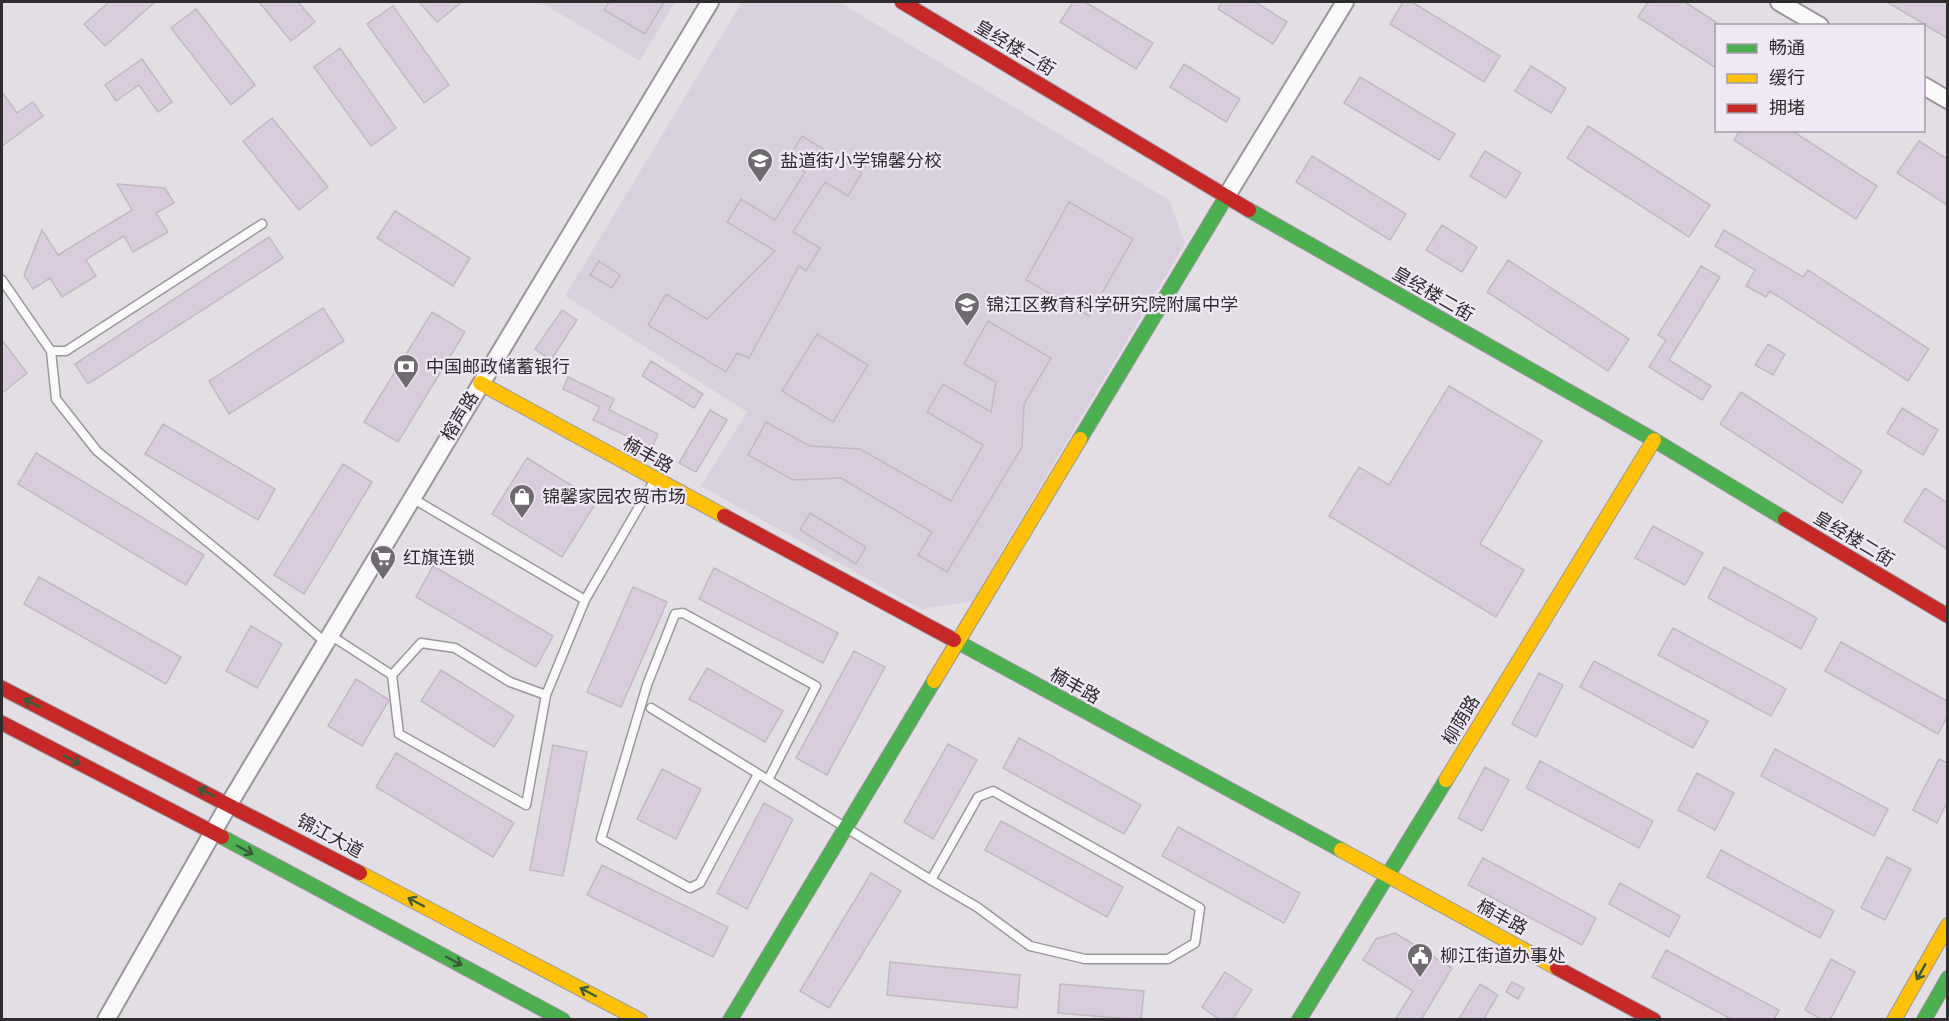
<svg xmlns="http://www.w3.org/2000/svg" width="1949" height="1021" font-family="Karla,'Noto Sans SC',sans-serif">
	<rect width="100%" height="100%" fill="#e2dee4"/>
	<path fill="#d9d0dd" d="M540 2H675L640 61Z
		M742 2H839L1169 200 1185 243 972 601 921 609 701 486 747 412 565 296Z"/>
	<path fill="#d8ccdd" stroke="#bfbbc0" stroke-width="1.5" d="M109 2H155L105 46 84 24Z
		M259 2H298L315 22 291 41Z
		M419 2H462L437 22Z
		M609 2H664L645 34 604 10Z
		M1073 2H1085L1153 43 1136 69 1060 22Z
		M1222 2H1255L1287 22 1273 44 1218 9Z
		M1403 2H1412L1500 56 1484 82 1390 24Z
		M1648 2H1685L1716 22V68L1638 17Z
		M1887 2H1947V38Z
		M393 6 449 85 424 103 367 24Z
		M196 9 255 85 231 105 171 28Z
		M340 48 396 128 371 146 314 67Z
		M142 59 172 102 158 112 139 85 116 101 105 85Z
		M1184 64 1240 99 1226 122 1170 87Z
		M1531 66 1566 88 1551 113 1515 91Z
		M1360 77 1455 134 1439 160 1344 103Z
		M2 92 17 113 33 102 43 116 2 146Z
		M272 118 328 187 299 210 243 141Z
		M1588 126 1710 205 1689 237 1567 158Z
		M1740 130H1791L1877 186 1856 219 1734 140Z
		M802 136 862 173 848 196 825 182 793 232 820 248 806 271 799 266 749 358 737 353 726 372 648 325 666 294 707 319 775 251 727 222 741 199 775 220 805 172 787 161Z
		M1919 141 1947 159V205L1897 173Z
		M1485 151 1521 173 1506 198 1470 176Z
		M1312 156 1406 214 1390 240 1296 182Z
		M117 184 165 188 174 203 156 213 168 232 133 252 124 236 98 252 86 260 96 276 62 297 50 278 33 289 24 275 42 230 58 255 132 210Z
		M1069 202 1133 239 1089 316 1026 280Z
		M395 211 470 258 453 286 377 238Z
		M1442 225 1477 247 1462 272 1426 250Z
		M1724 230 1803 277 1808 270 1929 349 1908 381 1770 291 1766 297 1746 286 1755 270 1715 246Z
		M269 237 283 258 88 384 75 364Z
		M1508 260 1629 339 1608 371 1487 292Z
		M599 261 620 275 612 288 590 275Z
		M1701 266 1720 277 1669 360 1711 386 1702 400 1649 367 1666 340 1658 335Z
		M323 308 344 341 229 414 209 381Z
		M562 310 577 320 551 360 535 349Z
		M432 312 465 332 398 442 364 422Z
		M988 321 1051 358 1024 404 1022 447 947 572 918 555 932 532 841 478 793 480 748 455 766 422 810 446 860 449 951 501 983 445 927 412 943 384 991 412 996 382 964 364Z
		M817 334 868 365 833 422 782 391Z
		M2 340 27 373 2 393Z
		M1768 344 1785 354 1773 375 1755 365Z
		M651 361 703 394 694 408 642 376Z
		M568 377 614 399 609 410 658 434 652 448 593 420 600 407 563 389Z
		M1449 386 1542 441 1480 544 1524 570 1496 617 1329 516 1359 467 1389 485Z
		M1741 392 1862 471 1842 503 1720 424Z
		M1902 408 1938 430 1923 455 1887 433Z
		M710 410 727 420 696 472 679 463Z
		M163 424 275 489 258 520 145 454Z
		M36 453 204 555 186 585 18 484Z
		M527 458 597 501 562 557 492 514Z
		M343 464 372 482 304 594 274 575Z
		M1925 488 1947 503V549L1904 521Z
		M810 513 866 547 856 564 800 530Z
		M1653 526 1703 553 1685 585 1635 558Z
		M433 566 553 636 536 667 416 597Z
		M1724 567 1817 618 1801 649 1708 598Z
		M714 568 838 633 823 663 699 599Z
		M39 577 181 657 166 684 24 604Z
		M633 587 667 602 621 707 587 692Z
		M251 626 282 644 257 688 226 671Z
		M1673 628 1786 689 1771 716 1658 655Z
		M1841 642 1947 701V717L1938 734 1825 671Z
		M854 651 885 667 827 775 796 758Z
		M1594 661 1708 721 1693 748 1580 687Z
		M707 668 783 711 765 742 689 699Z
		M441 670 514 716 494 747 421 701Z
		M1539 673 1563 685 1536 737 1512 724Z
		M356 679 389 700 362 746 328 726Z
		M1019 738 1141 805 1124 834 1003 768Z
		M948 744 977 760 933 839 904 822Z
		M553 745 587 752 563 876 530 870Z
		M1775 749 1888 809 1874 836 1761 776Z
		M396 753 514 823 493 857 376 787Z
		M1939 759 1947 763V802L1937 823 1913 810Z
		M1540 761 1653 821 1639 848 1526 788Z
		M1485 767 1509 780 1482 831 1458 818Z
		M662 769 701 789 676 839 637 819Z
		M1697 773 1734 793 1715 830 1678 810Z
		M764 803 793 819 747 909 717 893Z
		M1001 821 1123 887 1107 917 985 850Z
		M1178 827 1300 893 1284 923 1162 856Z
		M1721 850 1834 911 1820 938 1707 877Z
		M1887 857 1911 869 1885 920 1861 908Z
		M1483 858 1596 918 1582 945 1468 885Z
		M602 865 728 927 713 957 587 895Z
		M871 873 901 891 829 1008 800 991Z
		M1620 883 1680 916 1669 937 1609 904Z
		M1395 933 1452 968 1421 1020H1395L1413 991 1363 960 1376 939Z
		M1666 950 1779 1010 1774 1020H1733L1652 977Z
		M1831 959 1855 972 1830 1020H1823L1805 1010Z
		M890 962 1020 975 1017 1008 887 995Z
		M1225 972 1252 990 1232 1020H1220L1202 1007Z
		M1512 982 1524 988 1518 999 1506 992Z
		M1060 984 1144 991 1141 1020 1058 1013Z
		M1480 984 1498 995 1483 1020H1458Z"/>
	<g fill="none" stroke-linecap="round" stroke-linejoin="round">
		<defs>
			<path id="lane" d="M2 280 51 351H66L262 224
				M51 351 56 399 97 451 238 567 325 642
				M412 498 585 600
				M330 635 392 675 421 643 455 648 510 682 546 695 585 600 654 481
				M392 675 399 734 526 805 546 695
				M651 708 931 880 977 907 1030 946 1085 959H1168L1195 943 1200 908 993 791 978 797 931 880
				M758 774 700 883 690 888 601 839 647 685 675 614 683 613 816 686 768 780"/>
			<path id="street" d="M1779 2 1820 26
				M1924 86 1948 100
				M1226 197 1345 2
				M106 1020 229 804 710 2"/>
			<path id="fast" d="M1249 210 1654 440 1785 519
				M1080 439 1226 197
				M954 640 1341 850
				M222 837 563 1020
				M730 1020 934 681
				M1299 1020 1446 780
				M1924 1020 1948 978"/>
			<path id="slow" d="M480 383 724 516
				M934 681 1080 439
				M1446 780 1654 440
				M1341 850 1557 968
				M360 873 640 1020
				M1894 1020 1948 925"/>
			<path id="jam" d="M902 2 1249 210
				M724 516 954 640
				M1785 519 1948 616
				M2 688 360 873
				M2 723 222 837
				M1557 968 1654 1020"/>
		</defs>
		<use href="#lane" stroke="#9a979b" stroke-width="11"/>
		<use href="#street" stroke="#9a979b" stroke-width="20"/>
		<use href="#fast" stroke="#9a979b" stroke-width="16"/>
		<use href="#slow" stroke="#9a979b" stroke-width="16"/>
		<use href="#jam" stroke="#9a979b" stroke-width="16"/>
		<use href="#lane" stroke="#fbfafb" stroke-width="8"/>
		<use href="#street" stroke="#fbfafb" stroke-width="16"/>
		<use href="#fast" stroke="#4caf50" stroke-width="14"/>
		<use href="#slow" stroke="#ffc107" stroke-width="14"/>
		<use href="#jam" stroke="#c62828" stroke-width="14"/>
	</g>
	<defs><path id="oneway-shaft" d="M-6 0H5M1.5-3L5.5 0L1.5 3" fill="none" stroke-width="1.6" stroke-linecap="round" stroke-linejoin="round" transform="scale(1.5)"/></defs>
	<g stroke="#395a3b">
		<use href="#oneway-shaft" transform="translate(32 703) rotate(-153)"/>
		<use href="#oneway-shaft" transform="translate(72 760) rotate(27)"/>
		<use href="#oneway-shaft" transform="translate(206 792) rotate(-153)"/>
		<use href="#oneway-shaft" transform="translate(245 850) rotate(28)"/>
		<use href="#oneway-shaft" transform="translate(416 902) rotate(-152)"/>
		<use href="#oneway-shaft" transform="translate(454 961) rotate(28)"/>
		<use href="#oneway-shaft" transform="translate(1921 972) rotate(119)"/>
		<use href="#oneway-shaft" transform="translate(588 992) rotate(-152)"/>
	</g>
	<defs>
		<symbol id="school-pin" viewBox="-11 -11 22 30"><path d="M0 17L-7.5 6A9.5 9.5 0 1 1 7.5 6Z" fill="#6e6a6f" stroke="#f1e8f5"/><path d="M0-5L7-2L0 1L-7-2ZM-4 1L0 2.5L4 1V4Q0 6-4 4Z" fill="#fff"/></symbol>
		<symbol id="bank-pin" viewBox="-11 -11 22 30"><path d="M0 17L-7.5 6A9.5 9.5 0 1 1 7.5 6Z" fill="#6e6a6f" stroke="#f1e8f5"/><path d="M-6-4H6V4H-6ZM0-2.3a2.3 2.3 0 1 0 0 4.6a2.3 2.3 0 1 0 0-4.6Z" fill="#fff"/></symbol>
		<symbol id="shop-pin" viewBox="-11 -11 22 30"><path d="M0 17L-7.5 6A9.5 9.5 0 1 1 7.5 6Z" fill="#6e6a6f" stroke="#f1e8f5"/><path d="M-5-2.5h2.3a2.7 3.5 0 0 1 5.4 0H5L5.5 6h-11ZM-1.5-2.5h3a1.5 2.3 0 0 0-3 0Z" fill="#fff"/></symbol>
		<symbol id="supermarket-pin" viewBox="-11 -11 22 30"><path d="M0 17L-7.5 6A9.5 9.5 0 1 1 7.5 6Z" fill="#6e6a6f" stroke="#f1e8f5"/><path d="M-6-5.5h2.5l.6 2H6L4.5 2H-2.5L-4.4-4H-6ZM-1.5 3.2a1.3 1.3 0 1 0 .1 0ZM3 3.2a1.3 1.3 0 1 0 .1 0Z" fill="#fff"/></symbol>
		<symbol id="civic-pin" viewBox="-11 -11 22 30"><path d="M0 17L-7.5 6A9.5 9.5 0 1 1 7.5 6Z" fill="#6e6a6f" stroke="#f1e8f5"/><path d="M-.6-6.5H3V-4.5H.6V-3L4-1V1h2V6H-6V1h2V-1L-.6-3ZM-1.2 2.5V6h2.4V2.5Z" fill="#fff"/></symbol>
	</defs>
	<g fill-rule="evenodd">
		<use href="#school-pin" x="745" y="146" width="30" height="40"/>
		<use href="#school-pin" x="952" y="290" width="30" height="40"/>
		<use href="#bank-pin" x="391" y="352" width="30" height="40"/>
		<use href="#shop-pin" x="507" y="482" width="30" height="40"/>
		<use href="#supermarket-pin" x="368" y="543" width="30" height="40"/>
		<use href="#civic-pin" x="1405" y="941" width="30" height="40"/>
	</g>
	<g text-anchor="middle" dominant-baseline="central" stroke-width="4.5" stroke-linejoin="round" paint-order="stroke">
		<g font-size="18" fill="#2f2c30" stroke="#f1e8f5">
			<text transform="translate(1015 48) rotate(31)">皇经楼二街</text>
			<text transform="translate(1433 294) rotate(30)">皇经楼二街</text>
			<text transform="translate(460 416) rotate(-59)">榕声路</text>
			<text transform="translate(648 455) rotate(29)">楠丰路</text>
			<text transform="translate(1854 539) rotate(31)">皇经楼二街</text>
			<text transform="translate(1075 686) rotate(29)">楠丰路</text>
			<text transform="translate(1461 720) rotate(-59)">柳荫路</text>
			<text transform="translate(330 836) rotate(28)">锦江大道</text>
			<text transform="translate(1502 917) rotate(28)">楠丰路</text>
		</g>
		<g font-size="18" fill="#2f2c30" stroke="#f1e8f5" text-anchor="start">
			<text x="780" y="161">盐道街小学锦馨分校</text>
			<text x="986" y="305">锦江区教育科学研究院附属中学</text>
			<text x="426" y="367">中国邮政储蓄银行</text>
			<text x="542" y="497">锦馨家园农贸市场</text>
			<text x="403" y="558">红旗连锁</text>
			<text x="1440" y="956">柳江街道办事处</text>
		</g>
	</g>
	<rect width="1949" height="1021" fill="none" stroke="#2f2c30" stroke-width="6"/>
	<rect x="1715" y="24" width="210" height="108" fill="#f1e8f5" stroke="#a39da6" stroke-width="1.5"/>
	<rect x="1727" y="44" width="30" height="9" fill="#4caf50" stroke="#a39da6" stroke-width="1.5"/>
	<text x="1769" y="54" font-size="18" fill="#2f2c30">畅通</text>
	<rect x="1727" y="74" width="30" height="9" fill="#ffc107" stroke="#a39da6" stroke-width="1.5"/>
	<text x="1769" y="84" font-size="18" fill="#2f2c30">缓行</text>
	<rect x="1727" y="104" width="30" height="9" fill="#c62828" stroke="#a39da6" stroke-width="1.5"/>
	<text x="1769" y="114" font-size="18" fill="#2f2c30">拥堵</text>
</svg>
